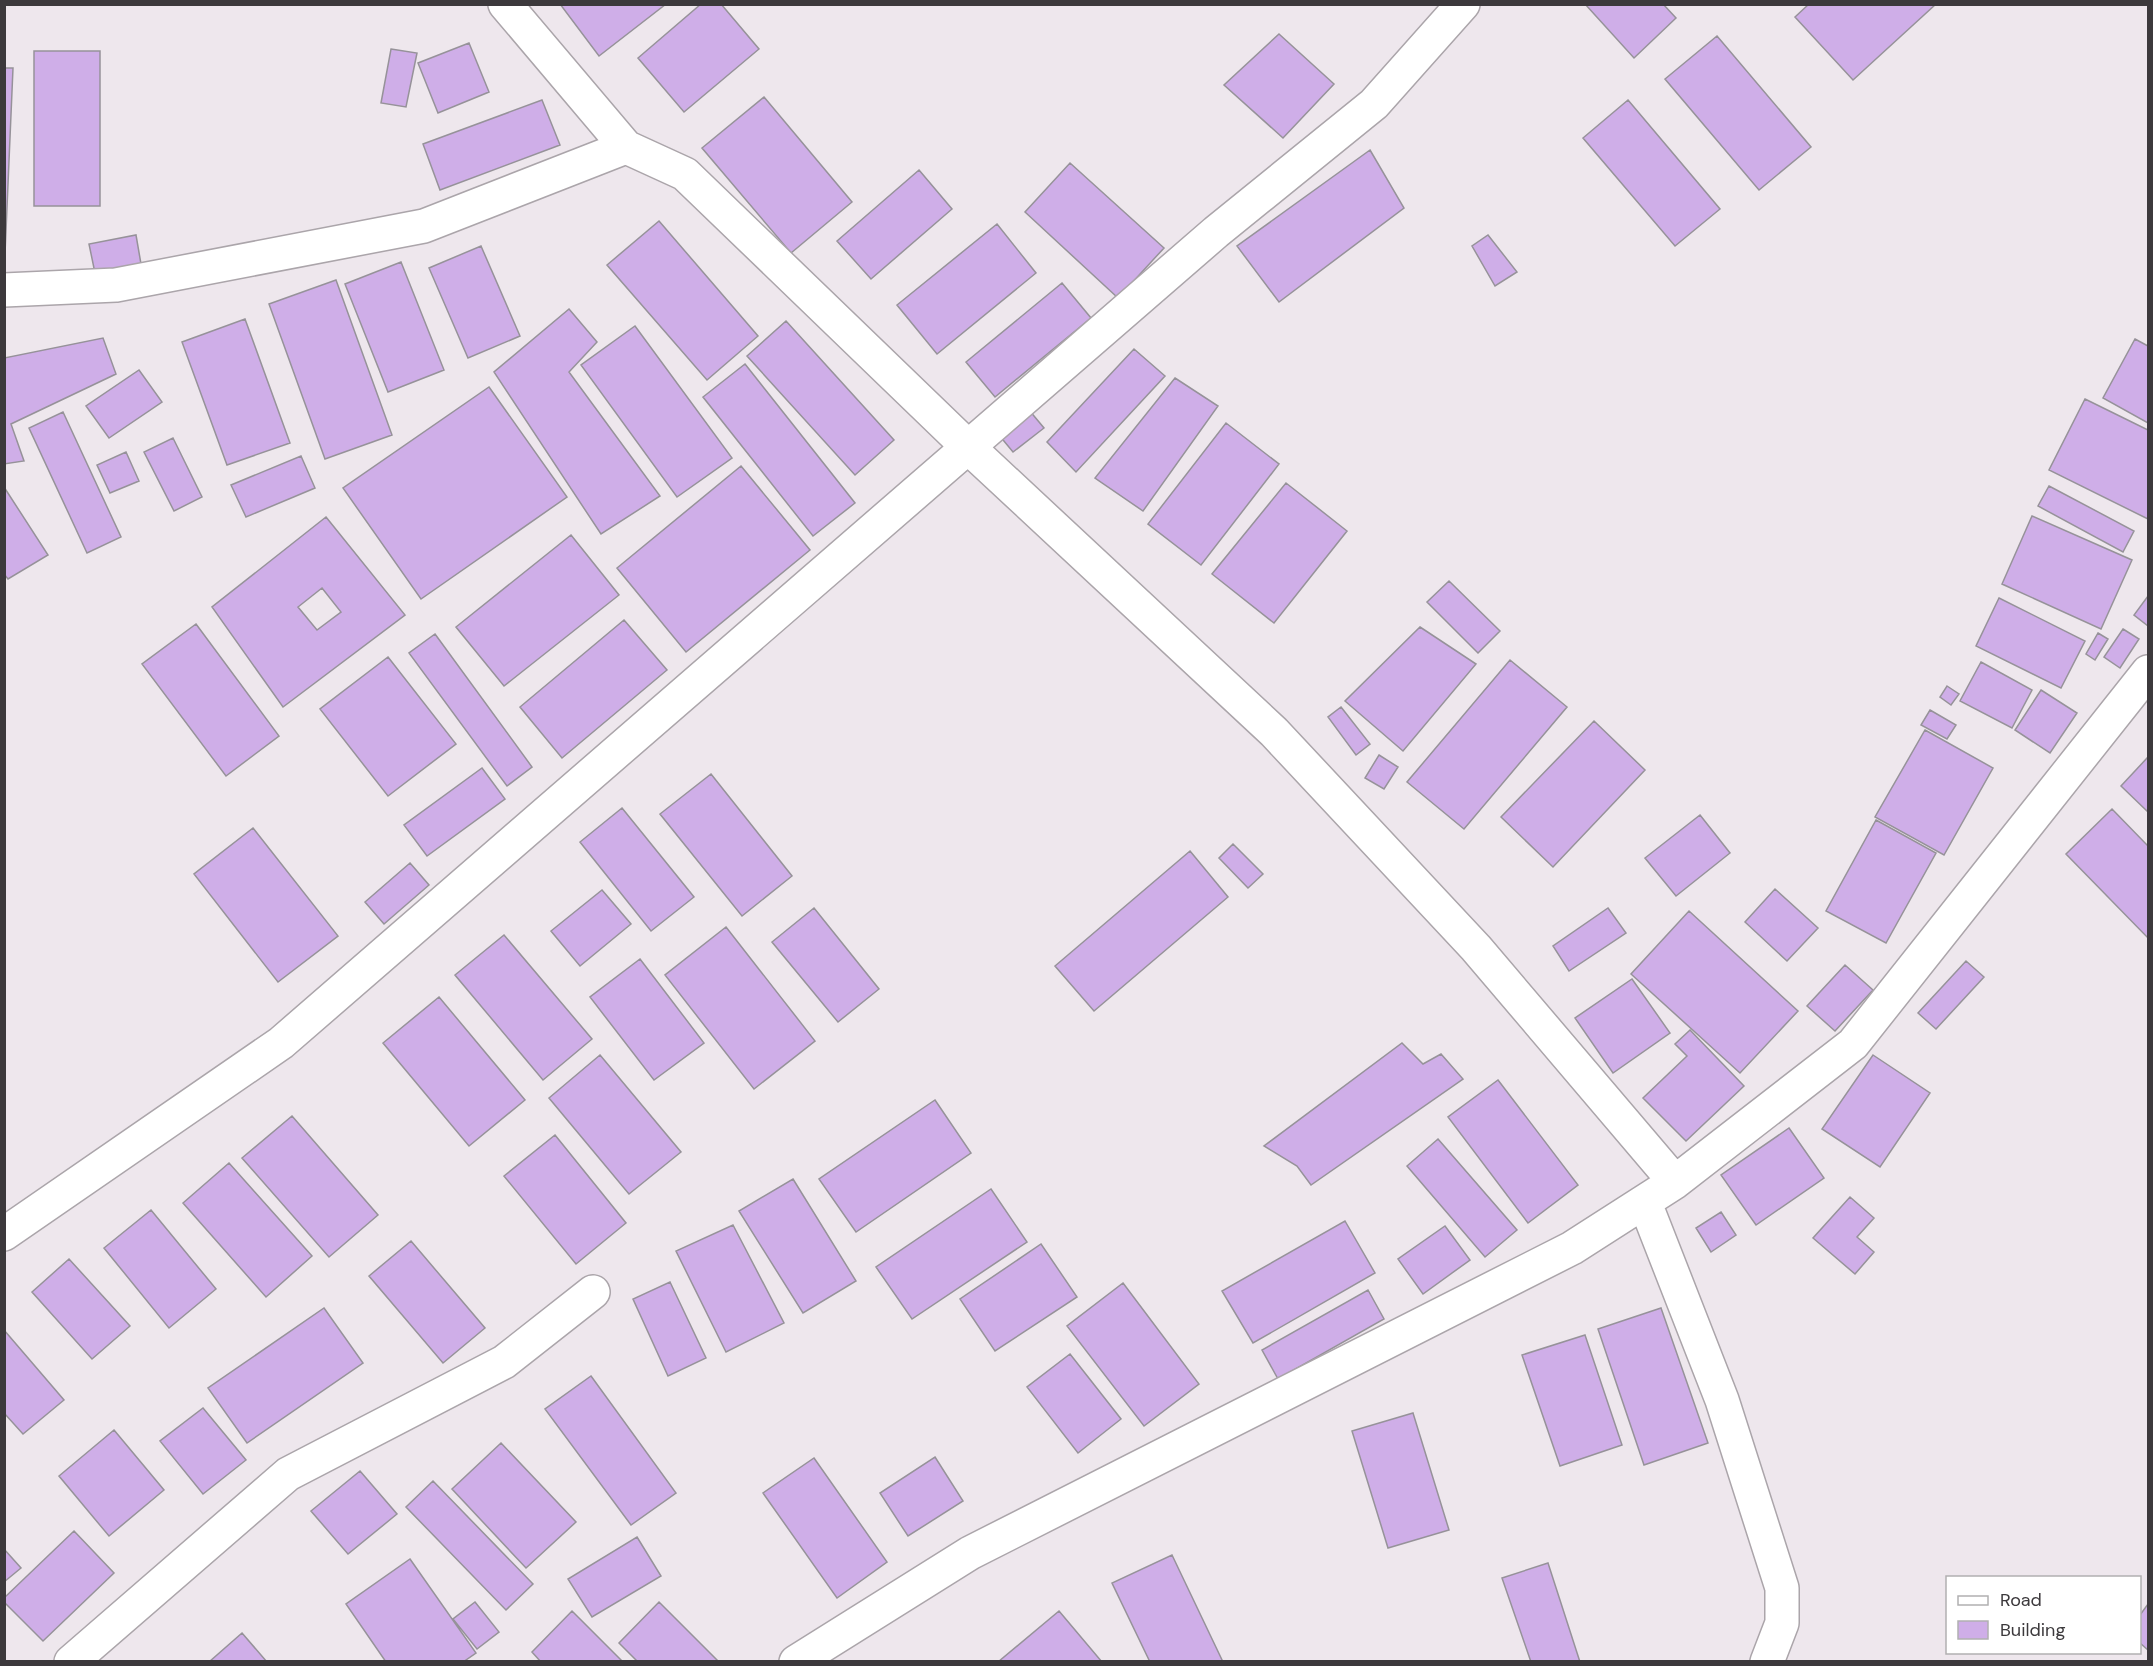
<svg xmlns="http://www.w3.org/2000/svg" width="2153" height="1666" font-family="'DM Sans',sans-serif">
	<rect width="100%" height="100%" fill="#eee7ed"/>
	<path fill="#cfaee8" stroke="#969299" stroke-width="1.5" fill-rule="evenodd" d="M560 4H666L599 56Z
		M701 4H721L759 49 684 112 638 58Z
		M1585 4H1663L1676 18 1634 58Z
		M1809 4H1936L1853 80 1795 17Z
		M1279 34 1334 84 1283 138 1224 85Z
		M1717 36 1811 147 1759 190 1665 79Z
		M469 43 489 92 438 113 418 63Z
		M391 49 417 53 406 107 381 103Z
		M34 51H100V206H34Z
		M4 68H13L5 254H4Z
		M764 97 852 202 791 253 702 148Z
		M542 100 560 145 440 190 423 144Z
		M1628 100 1720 209 1675 246 1583 138Z
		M1370 150 1404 208 1279 302 1237 246Z
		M1070 163 1164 248 1118 298 1025 212Z
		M919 170 952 209 871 279 837 241Z
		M659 221 758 336 707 380 607 265Z
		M997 224 1036 273 937 354 897 305Z
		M136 235 141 264 95 273 89 244Z
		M1488 235 1517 272 1495 286 1472 246Z
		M481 246 520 336 468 358 429 268Z
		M401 262 444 370 388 392 345 284Z
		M336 280 392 435 325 459 269 304Z
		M1062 283 1091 318 995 397 966 362Z
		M569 309 597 342 569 372 660 496 601 534 494 372Z
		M245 319 290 443 227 465 182 342Z
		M786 321 894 440 855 475 747 356Z
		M635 326 732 458 677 497 581 365Z
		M103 338 116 374 11 424 24 461 4 464V358Z
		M2135 339 2148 346V423L2103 398Z
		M1134 349 1165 376 1076 472 1047 442Z
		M745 364 855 503 813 536 703 397Z
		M139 370 162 402 109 438 86 406Z
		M1175 378 1218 406 1143 511 1095 478Z
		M489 387 567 497 421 599 343 488Z
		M2085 399 2148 430V519L2049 470Z
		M1029 410 1044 428 1013 452 999 435Z
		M63 412 121 537 87 553 29 428Z
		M1226 423 1279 464 1201 565 1148 524Z
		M173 438 202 497 174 511 144 452Z
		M126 452 139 481 110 493 97 465Z
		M301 456 315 488 246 517 231 485Z
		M741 466 810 550 686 652 617 568Z
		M1286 483 1347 531 1274 623 1212 574Z
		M2049 486 2134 531 2123 552 2038 506Z
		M4 487 48 555 8 579 4 574Z
		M2032 516 2132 560 2101 629 2002 584Z
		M326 517 405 615 283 707 212 607ZM322 588 341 612 317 630 298 607Z
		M571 535 619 595 504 686 456 627Z
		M1449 581 1500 631 1478 653 1427 602Z
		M2148 596V626L2134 615Z
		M1999 598 2085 641 2061 688 1976 646Z
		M624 620 667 670 562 758 520 707Z
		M196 624 279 736 226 776 142 664Z
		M1420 627 1476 664 1403 751 1345 701Z
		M2123 629 2139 639 2120 668 2104 657Z
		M2098 633 2108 639 2095 660 2086 654Z
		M435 634 532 767 507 786 409 653Z
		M388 657 456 744 388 796 320 709Z
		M1510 660 1567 707 1464 829 1407 782Z
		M1981 662 2032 690 2012 728 1960 701Z
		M1947 686 1959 694 1951 705 1940 697Z
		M2041 690 2077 713 2050 753 2015 730Z
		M1341 707 1370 744 1356 755 1328 717Z
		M1930 710 1956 725 1947 739 1921 725Z
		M1594 721 1645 770 1553 867 1501 817Z
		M1925 730 1993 768 1944 855 1875 817Z
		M1379 755 1398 767 1384 789 1365 778Z
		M2148 757V812L2121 786Z
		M482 768 505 799 427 856 404 825Z
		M711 774 792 876 742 916 660 814Z
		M622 808 694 897 651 931 580 842Z
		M2112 809 2148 846V938L2066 854Z
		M1700 815 1730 853 1676 896 1645 858Z
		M1876 820 1936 853 1886 943 1826 911Z
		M253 828 338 936 278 982 194 874Z
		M1233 844 1263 874 1248 888 1219 858Z
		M1190 851 1228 897 1094 1011 1055 966Z
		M410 863 429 885 384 924 365 902Z
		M1775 889 1818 928 1787 961 1745 922Z
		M602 890 631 924 580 966 551 931Z
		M814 908 879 989 838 1022 772 942Z
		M1608 908 1626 933 1569 971 1553 946Z
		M1689 911 1798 1011 1740 1073 1631 974Z
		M726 927 815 1041 754 1089 665 975Z
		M504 935 592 1039 543 1080 455 975Z
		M640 959 704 1043 654 1080 590 997Z
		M1966 961 1984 977 1936 1029 1918 1013Z
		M1845 965 1873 990 1835 1031 1807 1006Z
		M1632 979 1670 1033 1613 1073 1575 1018Z
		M439 997 525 1100 469 1146 383 1043Z
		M1690 1030 1744 1086 1686 1141 1643 1098 1687 1056 1675 1044Z
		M1402 1043 1423 1064 1441 1054 1463 1079 1311 1185 1297 1166 1264 1146Z
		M600 1055 681 1152 629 1194 549 1098Z
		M1873 1055 1930 1093 1880 1167 1822 1129Z
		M1498 1080 1578 1185 1528 1223 1448 1117Z
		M935 1100 971 1153 856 1232 819 1179Z
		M292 1116 378 1215 329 1257 242 1158Z
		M1789 1128 1824 1178 1756 1225 1721 1175Z
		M555 1135 626 1223 576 1264 504 1176Z
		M1438 1139 1517 1230 1485 1257 1407 1166Z
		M229 1163 312 1256 266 1297 183 1203Z
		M793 1179 856 1281 803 1313 739 1211Z
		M991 1189 1027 1242 912 1319 876 1267Z
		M1850 1197 1874 1218 1857 1237 1874 1252 1855 1274 1813 1238Z
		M151 1210 216 1289 169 1328 104 1248Z
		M1721 1212 1736 1235 1711 1252 1696 1228Z
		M1345 1221 1375 1273 1253 1343 1222 1291Z
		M733 1225 784 1323 726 1352 676 1251Z
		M1445 1226 1470 1260 1423 1294 1398 1259Z
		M411 1241 485 1328 443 1363 369 1276Z
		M1041 1244 1077 1297 995 1351 960 1299Z
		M69 1259 130 1326 92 1359 32 1292Z
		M670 1282 706 1358 668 1376 633 1299Z
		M1123 1283 1199 1384 1144 1426 1067 1326Z
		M1368 1290 1384 1319 1278 1379 1262 1350Z
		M324 1308 363 1363 247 1443 208 1388Z
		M1661 1308 1708 1443 1644 1465 1598 1329Z
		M4 1330 64 1400 23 1434 4 1413Z
		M1585 1335 1622 1445 1560 1466 1522 1355Z
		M1070 1354 1121 1419 1078 1453 1027 1387Z
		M591 1376 676 1493 631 1525 545 1409Z
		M203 1408 246 1460 203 1494 160 1441Z
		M1413 1413 1449 1530 1388 1548 1352 1431Z
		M114 1430 164 1490 109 1536 59 1476Z
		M501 1443 576 1522 526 1568 452 1489Z
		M935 1457 963 1501 908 1536 880 1493Z
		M814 1458 887 1562 837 1598 763 1493Z
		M360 1471 397 1514 348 1554 311 1511Z
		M433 1481 533 1584 506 1610 406 1507Z
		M74 1531 114 1573 43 1641 4 1602V1598Z
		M637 1537 661 1576 592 1617 568 1579Z
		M4 1549 21 1568 4 1582Z
		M1172 1555 1223 1662H1150L1112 1583Z
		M410 1559 476 1653 463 1662H386L346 1604Z
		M1548 1563 1580 1662H1531L1502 1578Z
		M475 1602 499 1632 477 1649 453 1619Z
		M659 1602 719 1662H638L619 1643Z
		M2148 1604V1650L2140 1643V1615Z
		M572 1611 623 1662H541L532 1652Z
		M1059 1611 1102 1662H998Z
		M242 1633 267 1662H209Z"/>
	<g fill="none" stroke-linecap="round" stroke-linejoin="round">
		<defs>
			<path id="minor" d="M505 4 626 147 685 174 967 446 1274 732 1476 948 1675 1182
				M4 290 116 285 424 226 626 147
				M1645 1203 1722 1400 1782 1588V1623L1767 1662
				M4 1234 281 1043 1216 232 1374 104 1463 4
				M71 1662 288 1474 504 1362 593 1292
				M796 1662 970 1553 1572 1248 1675 1182 1853 1044 2148 672"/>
		</defs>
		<use href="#minor" stroke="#aba5aa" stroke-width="36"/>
		<use href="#minor" stroke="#fff" stroke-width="33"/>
	</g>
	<rect width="2153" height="1666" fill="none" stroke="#3c393c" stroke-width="12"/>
	<rect x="1946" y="1576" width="195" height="78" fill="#ffffff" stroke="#b1b0b1" stroke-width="1.5"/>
	<rect x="1958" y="1596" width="30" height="9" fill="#ffffff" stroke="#b1b0b1" stroke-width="1.5"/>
	<text x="2000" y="1606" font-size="18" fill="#3c393c">Road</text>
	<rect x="1958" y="1621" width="30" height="18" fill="#cfaee8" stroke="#b1b0b1" stroke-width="1.5"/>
	<text x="2000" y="1636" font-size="18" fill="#3c393c">Building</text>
</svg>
